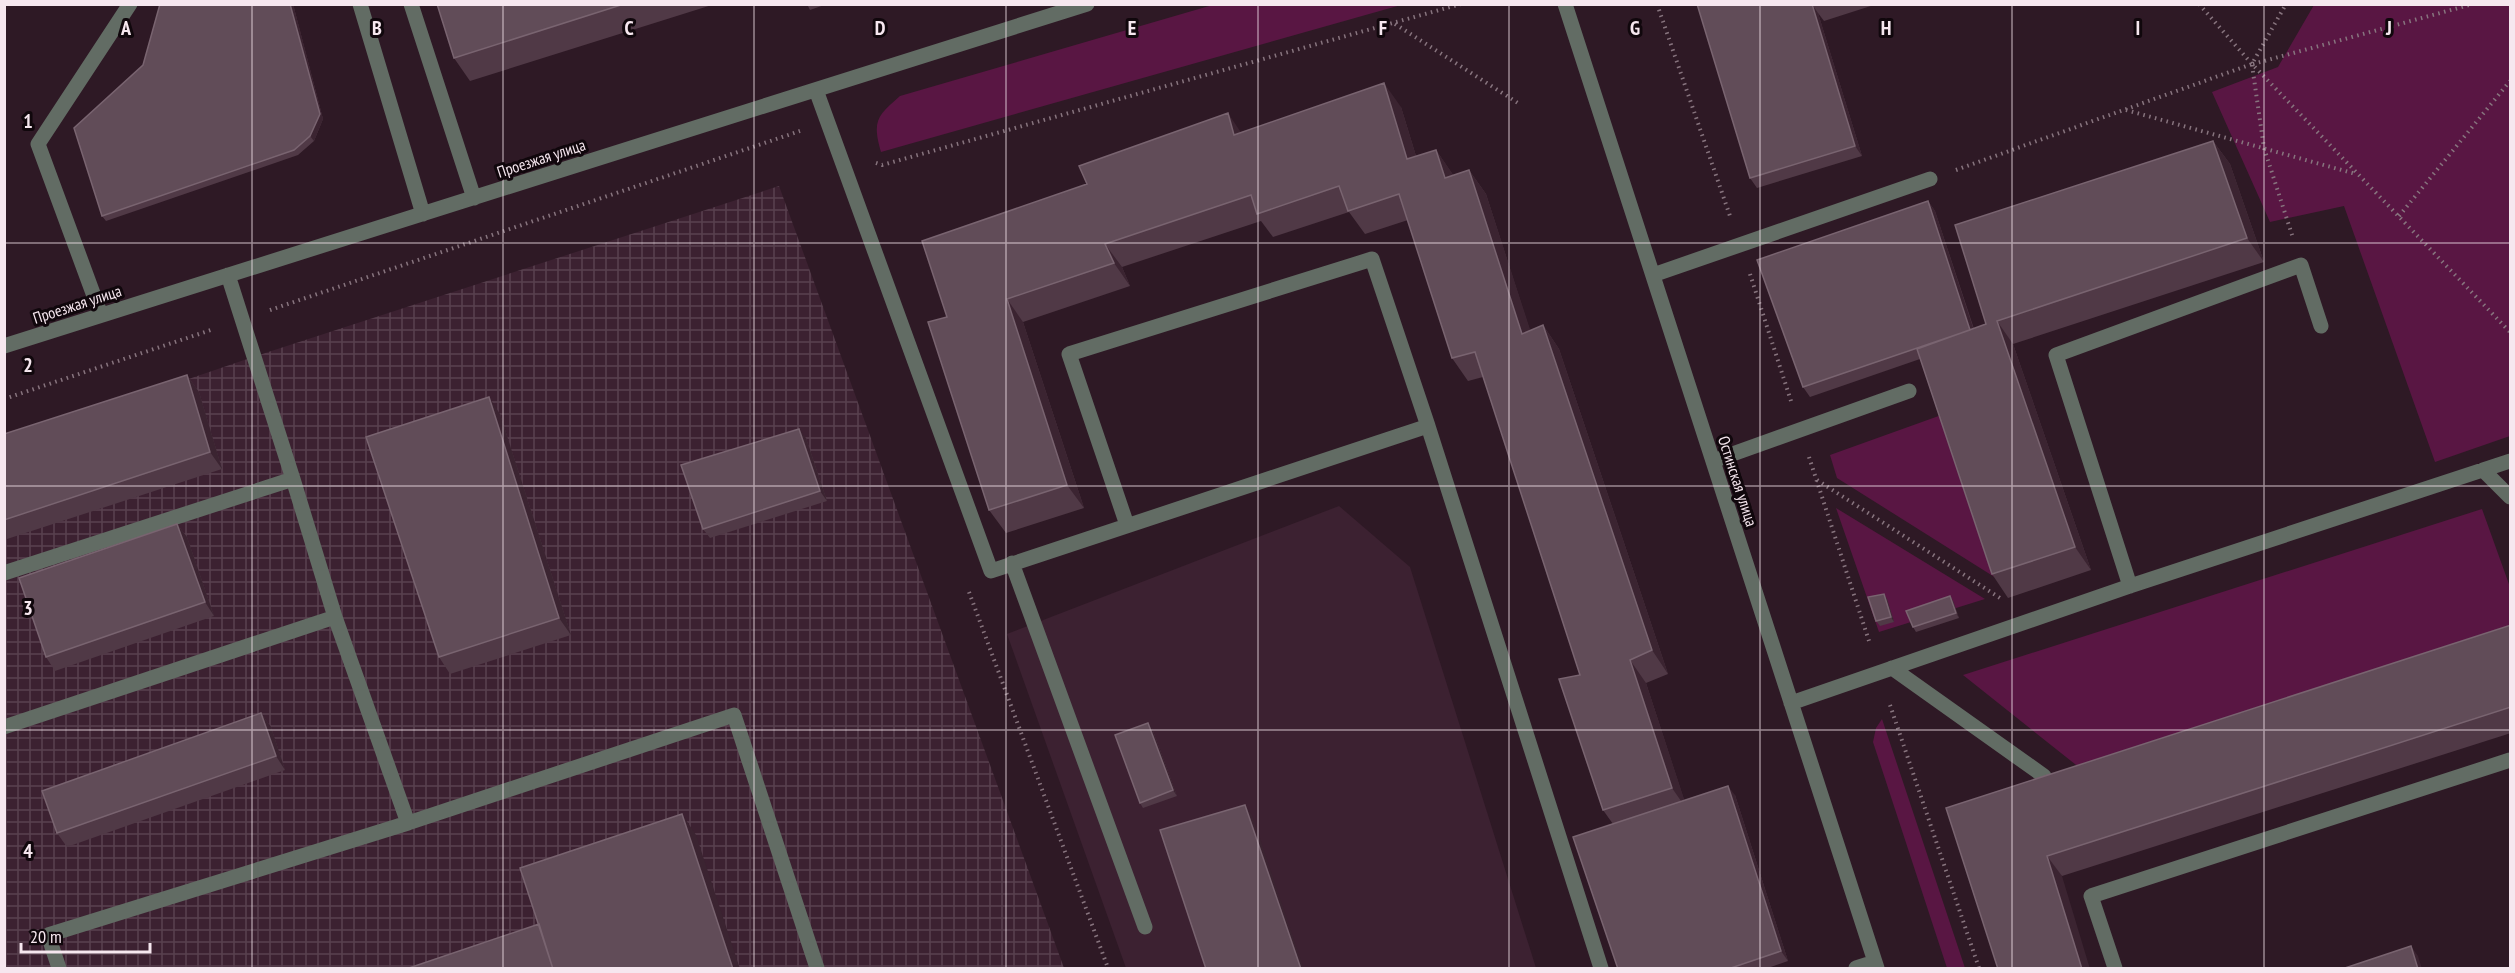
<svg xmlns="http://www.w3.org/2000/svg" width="2515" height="973" font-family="'PT Sans Narrow',sans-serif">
	<defs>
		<pattern id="industrial-grid" width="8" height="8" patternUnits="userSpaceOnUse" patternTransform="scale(1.5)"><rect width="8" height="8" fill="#3c2131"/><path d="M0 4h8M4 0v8" fill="none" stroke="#59414f"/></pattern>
	</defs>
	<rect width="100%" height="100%" fill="#2e1925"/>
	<path fill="#3c2131" d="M1339 506 1410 567 1536 968H1126L1007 634Z"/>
	<path fill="url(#industrial-grid)" d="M779 186 1064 968H5L4 442 256 356Z"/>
	<path fill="#591643" d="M1216 4 1401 5 881 152C872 121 877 116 900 96Z
		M2314 5H2510V436L2435 462 2344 206 2270 222 2212 92 2278 67Z
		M1947 413 2004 583 1837 478 1830 455Z
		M1836 508 1985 599 1879 632Z
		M2482 509 2510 587V651L2100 784 1963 675Z
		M1882 719 1965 968H1947L1873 742 1876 728Z"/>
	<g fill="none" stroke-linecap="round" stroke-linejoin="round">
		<path stroke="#87747e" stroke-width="4" stroke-dasharray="1.5 4.5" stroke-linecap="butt" d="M1657 4 1730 216
			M2199 4 2252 64 2510 332
			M1395 24 1521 105
			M2253 64 2473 4
			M2252 65 2264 148 2293 238
			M2126 110 2356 174
			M876 163 882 165 1461 4
			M1956 170 2252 64 2286 4
			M2399 216 2510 81
			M1750 274 1791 401
			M270 310 800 131
			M4 399 214 329
			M1809 457 1870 644
			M1817 480 2000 598
			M969 592 1108 968
			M1890 705 1979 968"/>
		<path stroke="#626c64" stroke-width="15" d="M360 4 423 214
			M411 4 474 198
			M1565 4 1877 968
			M816 90 991 571 1428 426 1601 968
			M1653 275 1930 179
			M101 315 38 144 130 4
			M4 346 1087 4
			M1713 461 1909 391
			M2483 470 2510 497
			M1127 525 1069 354 1372 259 1428 426
			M1012 563 1145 927
			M4 573 293 479 228 275
			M2130 586 2056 355 2301 265 2321 326
			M335 617 408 823 734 715 817 968
			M1892 668 2044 776
			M1791 703 2130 586 2510 461
			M4 727 335 617 293 479
			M59 968 48 935 408 823
			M1856 968 1875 962
			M2115 968 2091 896 2510 760"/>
	</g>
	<path fill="#503946" d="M160 4H293L323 119 314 141 298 155 106 221 102 216Z
		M437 4H715L470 81 454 58Z
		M807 4H827L810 10Z
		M1697 4H1877L1824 21 1818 13 1862 156 1757 188 1750 178Z
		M1401 107 1416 156 1436 150 1453 175 1469 170 1486 194 1530 331 1543 325 1559 349 1668 674 1646 683 1684 800 1735 795 1788 961 1765 969H1618L1613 824 1603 810 1580 675 1483 377 1468 381 1452 358 1408 220 1365 234 1349 212 1273 237 1261 221 1122 267 1130 286 1023 322 1084 508 1006 533 989 510 947 317 1087 184 1241 132Z
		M2213 141 2230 164 2264 262 2013 344 2091 570 2008 598 1992 574 1920 359 1810 397 1803 387 1928 201 1935 211 1974 329 1986 324Z
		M187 375 199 392 222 469 4 540V434Z
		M500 414 571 635 450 674 439 657Z
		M806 438 827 501 710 538 703 529Z
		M177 524 187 537 214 616 55 671 46 657Z
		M1887 599 1894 622 1880 626 1876 621Z
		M1953 601 1959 618 1916 632 1913 627Z
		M2511 625V733L2062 876 1946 808Z
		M261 713 271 727 285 770 67 847 57 833Z
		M1152 728 1177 796 1143 808 1140 803Z"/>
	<path fill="#3b2431" d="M290 4H293L323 119 314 141 310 136Z
		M1812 4 1818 13 1862 156 1855 146Z
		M1384 83 1401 107 1424 182 1407 159Z
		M1228 113 1244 137 1234 135Z
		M2213 141 2230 164 2264 262 2247 238Z
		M1436 150 1452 173 1461 201 1445 178Z
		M1469 170 1486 194 1539 357 1522 334Z
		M1928 201 1935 211 1982 355 1975 345Z
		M1105 244 1122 267 1130 286 1114 263Z
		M1007 299 1023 322 1084 508 1067 485Z
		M1997 321 2013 344 2091 570 2075 547Z
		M1543 325 1559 349 1668 674 1652 650Z
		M187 375 199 392 222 469 210 452Z
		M489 397 500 414 571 635 559 618Z
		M799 429 806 438 827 501 820 491Z
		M177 524 187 537 214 616 205 602Z
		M1884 594 1887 599 1894 622 1891 617Z
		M1950 596 1953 601 1959 618 1956 613Z
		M1630 660 1646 683 1688 811 1672 788Z
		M261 713 271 727 285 770 276 756Z
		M1148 723 1152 728 1177 796 1173 790Z
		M1728 786 1735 795 1788 961 1781 951Z
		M1245 805 1252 815 1304 969H1301Z
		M682 814 696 835 740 969H733Z
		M2047 856 2062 876 2090 969H2082Z
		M2411 946 2418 956 2422 969H2418Z"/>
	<path fill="#614c58" stroke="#796470" stroke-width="1.5" d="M160 4H290L320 114 310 136 294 150 102 216 74 128 143 65Z
		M437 4H624L454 58Z
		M1697 4H1812L1855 146 1750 178Z
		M1384 83 1407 159 1436 150 1445 178 1469 170 1522 334 1543 325 1652 650 1630 660 1672 788 1603 810 1559 679 1580 675 1475 352 1452 358 1399 194 1348 211 1339 186 1257 214 1251 195 1105 244 1114 263 1007 299 1067 485 989 510 928 322 947 317 922 241 1087 184 1079 166 1228 113 1234 135Z
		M2213 141 2247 238 1997 321 2075 547 1992 574 1917 349 1986 324 1955 225Z
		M1928 201 1970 330 1803 387 1757 260Z
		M187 375 210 452 4 520V434Z
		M489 397 559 618 439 657 366 437Z
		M799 429 820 491 703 529 681 465Z
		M177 524 205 602 46 657 19 578Z
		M1884 594 1891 617 1876 621 1868 597Z
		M1950 596 1956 613 1913 627 1906 611Z
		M2511 625V707L2047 856 2082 969H1998L1946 808Z
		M261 713 276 756 57 833 42 791Z
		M1148 723 1173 790 1140 803 1115 735Z
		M1728 786 1781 951 1728 969H1618L1573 837Z
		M1245 805 1301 969H1206L1160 830Z
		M682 814 733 969H553L520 868Z
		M539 924 553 969H406Z
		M2411 946 2418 969H2342Z"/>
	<path fill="none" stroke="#f6e7ef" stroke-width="1.5" stroke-opacity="0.55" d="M252 4V968M503 4V968M754 4V968M1006 4V968M1258 4V968M1509 4V968M1760 4V968M2012 4V968M2264 4V968M4 243H2510M4 486H2510M4 730H2510"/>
	<g text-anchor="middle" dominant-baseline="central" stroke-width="6" stroke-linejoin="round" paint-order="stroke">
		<g font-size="16" fill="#f6e7ef" stroke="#10070c">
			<text transform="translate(541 158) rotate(-18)">Проезжая улица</text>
			<text transform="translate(77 304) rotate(-18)">Проезжая улица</text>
			<text transform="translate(1738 481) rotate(72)">Остинская улица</text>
		</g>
	</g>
	<g font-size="20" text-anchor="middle" font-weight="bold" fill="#f6e7ef" stroke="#10070c" stroke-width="6" stroke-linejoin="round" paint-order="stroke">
		<text x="126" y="35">A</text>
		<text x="377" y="35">B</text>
		<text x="629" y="35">C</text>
		<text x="880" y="35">D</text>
		<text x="1132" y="35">E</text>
		<text x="1383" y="35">F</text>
		<text x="1635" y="35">G</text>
		<text x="1886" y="35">H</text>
		<text x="2138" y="35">I</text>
		<text x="2389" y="35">J</text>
		<text x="28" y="128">1</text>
		<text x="28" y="372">2</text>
		<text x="28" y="615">3</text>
		<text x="28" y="858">4</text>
	</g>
	<rect width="2515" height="973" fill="none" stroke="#f6e7ef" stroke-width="12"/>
	<path d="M21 943v9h129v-9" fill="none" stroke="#f6e7ef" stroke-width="3"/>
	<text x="30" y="943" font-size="18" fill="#f6e7ef" stroke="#10070c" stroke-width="4.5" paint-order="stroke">20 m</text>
</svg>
